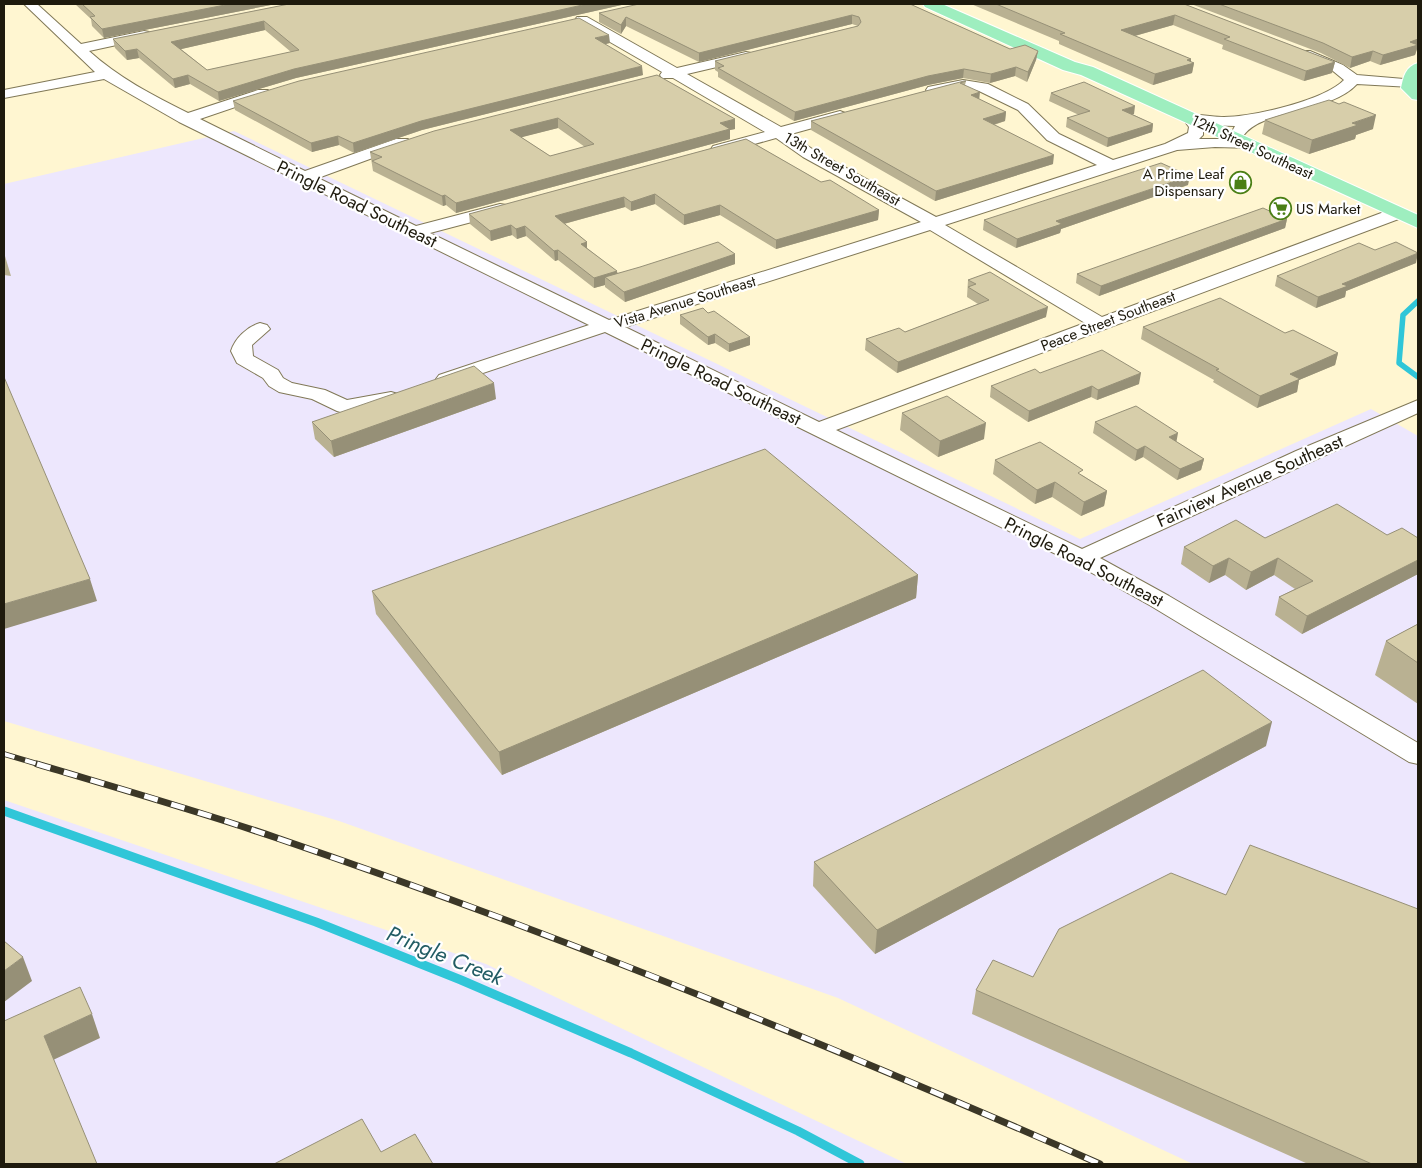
<svg xmlns="http://www.w3.org/2000/svg" width="1422" height="1168" font-family="Jost,sans-serif">
	<rect width="100%" height="100%" fill="#fff6d1"/>
	<path fill="#ede7fd" d="M234 131 1080 539 1371 409 1418 436V1164H1193L838 998 339 821 4 721V184Z
		M4 800 486 964 907 1164H4Z"/>
	<g fill="none" stroke-linecap="round" stroke-linejoin="round">
		<path stroke="#30c6d8" stroke-width="5.5" d="M1418 301 1403 315 1399 363 1418 377"/>
		<path stroke="#30c6d8" stroke-width="9" d="M4 811 316 922 461 980 631 1053 798 1131 860 1164"/>
		<defs>
			<path id="minor" d="M24 4H37L81 44 144 31 149 32 151 35 149 38 89 51C119 78 152 95 188 113L258 90H268L270 93 268 96 200 119 305 171 396 139H408L410 142 408 145 318 178 416 226 500 204 506 205 508 209 506 213 430 233 609 320 921 222 803 157 776 138 719 154 713 152 711 149 713 146 765 132 673 78H662L660 75 662 72 577 23 575 20 577 17H587L677 68 746 52 751 53 753 56 751 59 687 74 781 127 840 111 845 113 848 116 845 119 791 134 815 151 936 217 1097 165 1047 140 1018 110 979 91 963 88 933 94 928 93 926 90 928 87 963 80 988 84 1028 104 1059 134 1113 160 1165 144 1188 133 1189 127 1183 119 1186 116C1198 113 1211 117 1224 117 1253 117 1325 100 1344 80L1333 71 1300 57 1298 54 1300 51H1310L1343 65 1357 75 1416 80 1418 83 1416 86 1411 87 1357 84C1329 114 1263 108 1243 136L1255 145 1253 148 1215 147 1177 150 945 225 1102 317 1392 209H1404L1407 213 1404 217 836 430 1082 549 1296 451 1418 400V413L1100 558 1169 596 1418 743V764L1409 762 1151 606 1074 563 605 332 453 383 446 385 439 383 436 379 439 375 589 325 179 122 104 79 4 98V90L95 72ZM1203 125 1235 126 1228 139H1199L1203 135ZM930 230 1085 323 819 422 625 327Z
				M260 323 267 325 270 329 252 345 253 356 278 370 283 378 292 383 325 390 347 400 391 392 398 394 401 398 398 402 375 409 344 413 337 411 312 399 279 392 269 386 263 378 237 363 231 351C235 338 247 327 260 323Z"/>
			<path id="major" d="M923 4H942L1075 62 1093 67 1418 215V228L1081 75 1063 70 925 7Z
				M1418 63V100L1412 99 1401 88C1403 77 1406 66 1418 63Z"/>
		</defs>
		<use href="#minor" stroke="#807857" stroke-width="2"/>
		<use href="#major" stroke="#fff" stroke-width="2"/>
		<use href="#minor" fill="#fff" fill-rule="evenodd"/>
		<use href="#major" fill="#9eeebf" fill-rule="evenodd"/>
		<defs>
			<path id="rail-far1" d="M4 754 41 765"/>
			<path id="rail" d="M37 764C117 788 198 811 277 838 556 933 830 1045 1100 1164"/>
		</defs>
		<use href="#rail-far1" stroke="#3b3727" stroke-width="5.5"/>
		<use href="#rail" stroke="#3b3727" stroke-width="7"/>
		<use href="#rail-far1" stroke="#fff" stroke-width="4" stroke-dasharray="11" stroke-linecap="butt"/>
		<use href="#rail" stroke="#fff" stroke-width="5" stroke-dasharray="14" stroke-linecap="butt"/>
	</g>
	<path fill="#b9b192" fill-rule="evenodd" d="M75 4H276L104 38 92 26 91 19Z
		M289 4H626L296 78 219 101 190 84 175 88 139 58 127 60 115 48 113 39ZM265 30 291 52 207 70 181 49Z
		M910 4 1010 49 1038 51 1036 60 1027 82 1015 76 990 83 963 78 928 85 794 121 718 77V72L715 70V61L858 26 852 24 699 62 626 26 621 34 599 22V13Z
		M971 4H1184L1335 62 1332 73 1304 81 1222 49 1223 45 1173 25 1135 36 1191 59V62L1194 63 1192 73 1153 85 1059 44V41Z
		M1191 4H1418V49H1417L1415 55 1380 65 1370 61 1350 68 1321 53Z
		M610 43 605 44 643 75 422 130 354 153 339 145 312 152 235 110 233 101Z
		M657 75 735 119V129L730 130V139L456 213 446 205 443 206 373 171 370 152ZM558 128 585 147 550 156 521 137Z
		M966 81 965 85 979 99 1006 112 1005 121 994 125 1053 164 935 201 811 130V121Z
		M1051 93 1134 114H1132L1153 124 1152 132 1107 147 1066 127 1067 118 1079 115 1049 101Z
		M1265 120 1373 129 1356 135 1355 139 1309 154 1262 134Z
		M746 139 821 182 879 210 878 220 776 249 720 215 684 225 655 204 631 211 625 207 564 224 587 242V248L618 273 735 254V264L625 302 605 287V285L594 288 558 260 555 261 526 236 517 239 512 235 491 241 470 224 469 214Z
		M1188 185 1061 229 1060 233 1016 248 983 230 984 220Z
		M1287 219 1285 228 1099 296 1076 283 1077 274Z
		M1375 250 1416 263 1346 291 1345 297 1316 308 1275 286 1277 276Z
		M4 254 5 256 11 276 4 275Z
		M968 280 1046 317 897 373 865 350 866 339 905 332 978 304 967 297Z
		M708 313 750 337V345L729 352 715 343 708 345 680 324V315Z
		M1143 327 1285 333 1338 353 1335 365 1299 380 1297 392 1257 408 1213 382 1214 380 1141 339Z
		M1040 373 1139 384 1097 400 1091 397 1028 422 990 397 991 386Z
		M496 399 334 457 315 439 312 422Z
		M902 413 984 439 938 457 900 430Z
		M1095 422 1177 442 1204 459 1201 470 1177 480 1143 457 1135 461 1093 433Z
		M995 460 1082 475 1107 491 1104 506 1081 516 1052 497 1035 504 993 474Z
		M1387 535 1418 538V574L1302 634 1275 615 1279 597 1295 589 1274 575 1246 590 1225 575 1209 583 1181 564 1184 547 1265 538Z
		M918 575 916 598 502 775 376 614 372 591Z
		M1418 624V704L1375 675 1386 641Z
		M1266 746 875 954 813 886 814 862Z
		M976 990 1418 1164H1308L972 1014Z"/>
	<path fill="#969077" d="M230 4H276L104 38 102 29Z
		M587 4H626L296 78 219 101 218 92 294 69Z
		M852 15V24L699 62V53Z
		M1175 15 1173 25 1120 40 1121 30Z
		M626 17V26L621 34V25Z
		M264 21 265 30 173 51 171 42Z
		M609 35 610 43 595 47V38Z
		M1418 39V49H1417L1415 55 1380 65 1383 55 1410 42Z
		M137 49 139 58 127 60 125 51Z
		M1038 51 1036 60 1027 82 1028 72Z
		M1373 51 1370 61 1350 68 1352 57Z
		M1191 59V64L1194 63 1192 73 1153 85 1155 74Z
		M1335 62 1332 73 1304 81 1306 71Z
		M642 66 643 75 422 130 354 153 353 143 421 121Z
		M1016 67 1015 76 990 83 991 74Z
		M964 69 963 78 928 85 794 121 795 112 928 76Z
		M188 75 190 84 175 88 173 79Z
		M980 92 979 101 971 95Z
		M1135 106 1134 114 1120 118 1122 110Z
		M1006 112 1005 121 982 128 983 119Z
		M1376 115 1373 129 1356 135 1355 139 1309 154 1312 140 1352 123Z
		M558 118V128L511 140 510 130Z
		M735 119V129L730 130V139L456 213V203Z
		M1153 124 1152 132 1107 147 1108 138Z
		M338 136 339 145 312 152 311 143Z
		M1054 155 1053 164 935 201 936 191Z
		M1190 176 1188 185 1061 229 1060 233 1016 248 1017 239 1056 221Z
		M655 194V204L631 211V202Z
		M445 195 446 205 443 206 442 196Z
		M624 197 625 207 556 226 555 216Z
		M720 205V215L684 225V215Z
		M879 210 878 220 776 249V240Z
		M1287 219 1285 228 1099 296 1101 286Z
		M511 225 512 235 491 241 490 231Z
		M525 226 526 236 517 239 516 229Z
		M587 242V252L581 244Z
		M558 250V260L555 261 554 251Z
		M1418 253 1416 263 1346 291 1345 297 1316 308 1318 297 1342 284Z
		M735 254V264L625 302 624 292Z
		M617 271 618 281 605 277V285L594 288V278Z
		M1048 307 1046 317 897 373 898 362Z
		M715 334V343L708 345V337Z
		M750 337V345L729 352V344Z
		M1338 353 1335 365 1299 380 1297 392 1257 408 1260 396 1290 374Z
		M1141 373 1139 384 1097 400 1098 390Z
		M494 383 496 399 334 457 331 441Z
		M1092 386 1091 397 1028 422 1029 411Z
		M986 423 984 439 938 457 940 441Z
		M1178 433 1176 444 1169 437Z
		M1145 446 1143 457 1135 461 1137 450Z
		M1204 459 1201 470 1177 480 1180 469Z
		M1055 482 1052 497 1035 504 1037 490Z
		M1107 491 1104 506 1081 516 1084 502Z
		M1229 558 1225 575 1209 583 1213 566Z
		M1278 558 1274 575 1246 590 1251 572Z
		M1418 560V574L1302 634 1307 616Z
		M918 575 916 598 502 775 499 752Z
		M90 579 97 601 4 629V604Z
		M1272 722 1266 746 875 954 877 930Z
		M23 957 32 981 4 1002V971Z
		M92 1014 100 1038 53 1060 44 1036Z"/>
	<path fill="#d7ceaa" stroke="#969077" fill-rule="evenodd" d="M82 4H230L102 29 90 17 95 16Z
		M289 4H587L294 69 218 92 188 75 173 79 137 49 125 51 113 39ZM264 21 299 50 207 70 171 42Z
		M639 4H910L1010 49 1025 45 1038 51 1028 72 1016 67 991 74 964 69 928 76 795 112 718 68 724 66 715 61 858 26 861 22 859 17 852 15 699 53 626 17 621 25 599 13Z
		M996 4H1184L1335 62 1306 71 1224 39 1230 37 1175 15 1121 30 1191 59 1187 60 1194 63 1155 74 1060 34 1065 33Z
		M1219 4H1418V39L1410 42 1418 45 1383 55 1373 51 1352 57 1323 43Z
		M579 18 609 35 595 38 642 66 421 121 353 143 338 136 311 143 233 101 299 81Z
		M657 75 735 119 720 123 730 129 456 203 445 195 442 196 372 161 382 157 370 152 434 131ZM558 118 594 144 550 156 510 130Z
		M964 81H966L960 83 980 92 971 95 1006 112 983 119 1054 155 936 191 811 121Z
		M1084 82 1135 106 1122 110 1153 124 1108 138 1067 118 1090 111 1051 93Z
		M1329 100 1339 104 1344 102 1376 115 1352 123 1358 125 1312 140 1265 120Z
		M746 139 821 182 830 180 879 210 776 240 720 205 684 215 655 194 631 202 624 197 555 216 587 242 581 244 617 271 594 278 558 250 554 251 525 226 516 229 511 225 490 231 469 214Z
		M1161 163 1190 176 1056 221 1062 224 1017 239 984 220Z
		M1263 208 1287 219 1101 286 1077 274Z
		M718 242 735 254 624 292 605 277 640 267Z
		M1396 242 1418 253 1342 284 1348 286 1318 297 1277 276 1359 243 1375 250Z
		M990 272 1048 307 898 362 866 339 899 328 905 332 989 300 968 287 976 284 968 280Z
		M1220 298 1285 333 1293 330 1338 353 1290 374 1300 379 1260 396 1216 370 1219 369 1143 327Z
		M703 308 708 313 714 311 750 337 729 344 715 334 708 337 680 315Z
		M1102 350 1141 373 1098 390 1092 386 1029 411 991 386 1035 369 1040 373Z
		M474 366 494 383 331 441 312 422Z
		M4 377 90 579 4 604Z
		M947 396 986 423 940 441 902 413Z
		M1136 406 1178 433 1169 437 1204 459 1180 469 1145 446 1137 450 1095 422Z
		M1040 442 1083 470 1078 473 1107 491 1084 502 1055 482 1037 490 995 460Z
		M765 449 918 575 499 752 372 591Z
		M1337 504 1387 535 1402 528 1418 538V560L1307 616 1279 597 1313 581 1278 558 1251 572 1229 558 1213 566 1184 547 1236 520 1265 538Z
		M1418 624V663L1386 641Z
		M1203 670 1272 722 877 930 814 862Z
		M1250 845 1418 909V1164H1372L976 990 993 960 1033 977 1059 929 1171 873 1226 895Z
		M4 941 23 957 4 971Z
		M80 987 92 1014 44 1036 97 1164H4V1021Z
		M362 1119 381 1152 415 1134 433 1164H274Z"/>
	<defs>
		<symbol id="shop-ring" viewBox="-11 -11 22 22"><circle r="9.5" fill="#fff" stroke="#4a7f15" stroke-width="1.5"/><path d="M-5-2.5h2.3a2.7 3.5 0 0 1 5.4 0H5L5.5 6h-11ZM-1.5-2.5h3a1.5 2.3 0 0 0-3 0Z" fill="#4a7f15"/></symbol>
		<symbol id="supermarket-ring" viewBox="-11 -11 22 22"><circle r="9.5" fill="#fff" stroke="#4a7f15" stroke-width="1.5"/><path d="M-6-5.5h2.5l.6 2H6L4.5 2H-2.5L-4.4-4H-6ZM-1.5 3.2a1.3 1.3 0 1 0 .1 0ZM3 3.2a1.3 1.3 0 1 0 .1 0Z" fill="#4a7f15"/></symbol>
	</defs>
	<g fill-rule="evenodd">
		<use href="#shop-ring" x="1228" y="170" width="25" height="25"/>
		<use href="#supermarket-ring" x="1268" y="196" width="25" height="25"/>
	</g>
	<g text-anchor="middle" dominant-baseline="central" stroke-width="4.5" stroke-linejoin="round" paint-order="stroke">
		<g font-size="15" fill="#1e1a0d" stroke="#fff">
			<text transform="translate(1252 147) rotate(25)">12th Street Southeast</text>
			<text transform="translate(842 169) rotate(30)">13th Street Southeast</text>
			<text transform="translate(685 302) rotate(-17)">Vista Avenue Southeast</text>
			<text transform="translate(1108 321) rotate(-21)">Peace Street Southeast</text>
		</g>
		<g font-size="15" fill="#1e1a0d" stroke="#fff" text-anchor="end">
			<text x="1224" y="174">A Prime Leaf<tspan x="1224" dy="17">Dispensary</tspan></text>
			<text x="1296" y="209" text-anchor="start">US Market</text>
		</g>
		<g font-size="18" fill="#1e1a0d" stroke="#fff">
			<text transform="translate(357 204) rotate(26)">Pringle Road Southeast</text>
			<text transform="translate(721 382) rotate(26)">Pringle Road Southeast</text>
			<text transform="translate(1250 481) rotate(-24)">Fairview Avenue Southeast</text>
			<text transform="translate(1084 562) rotate(27)">Pringle Road Southeast</text>
		</g>
		<g font-size="22" font-style="italic" fill="#225c64" stroke="#fff">
			<text transform="translate(445 955) rotate(22)">Pringle Creek</text>
		</g>
	</g>
	<rect width="1422" height="1168" fill="none" stroke="#1e1a0d" stroke-width="10"/>
</svg>
